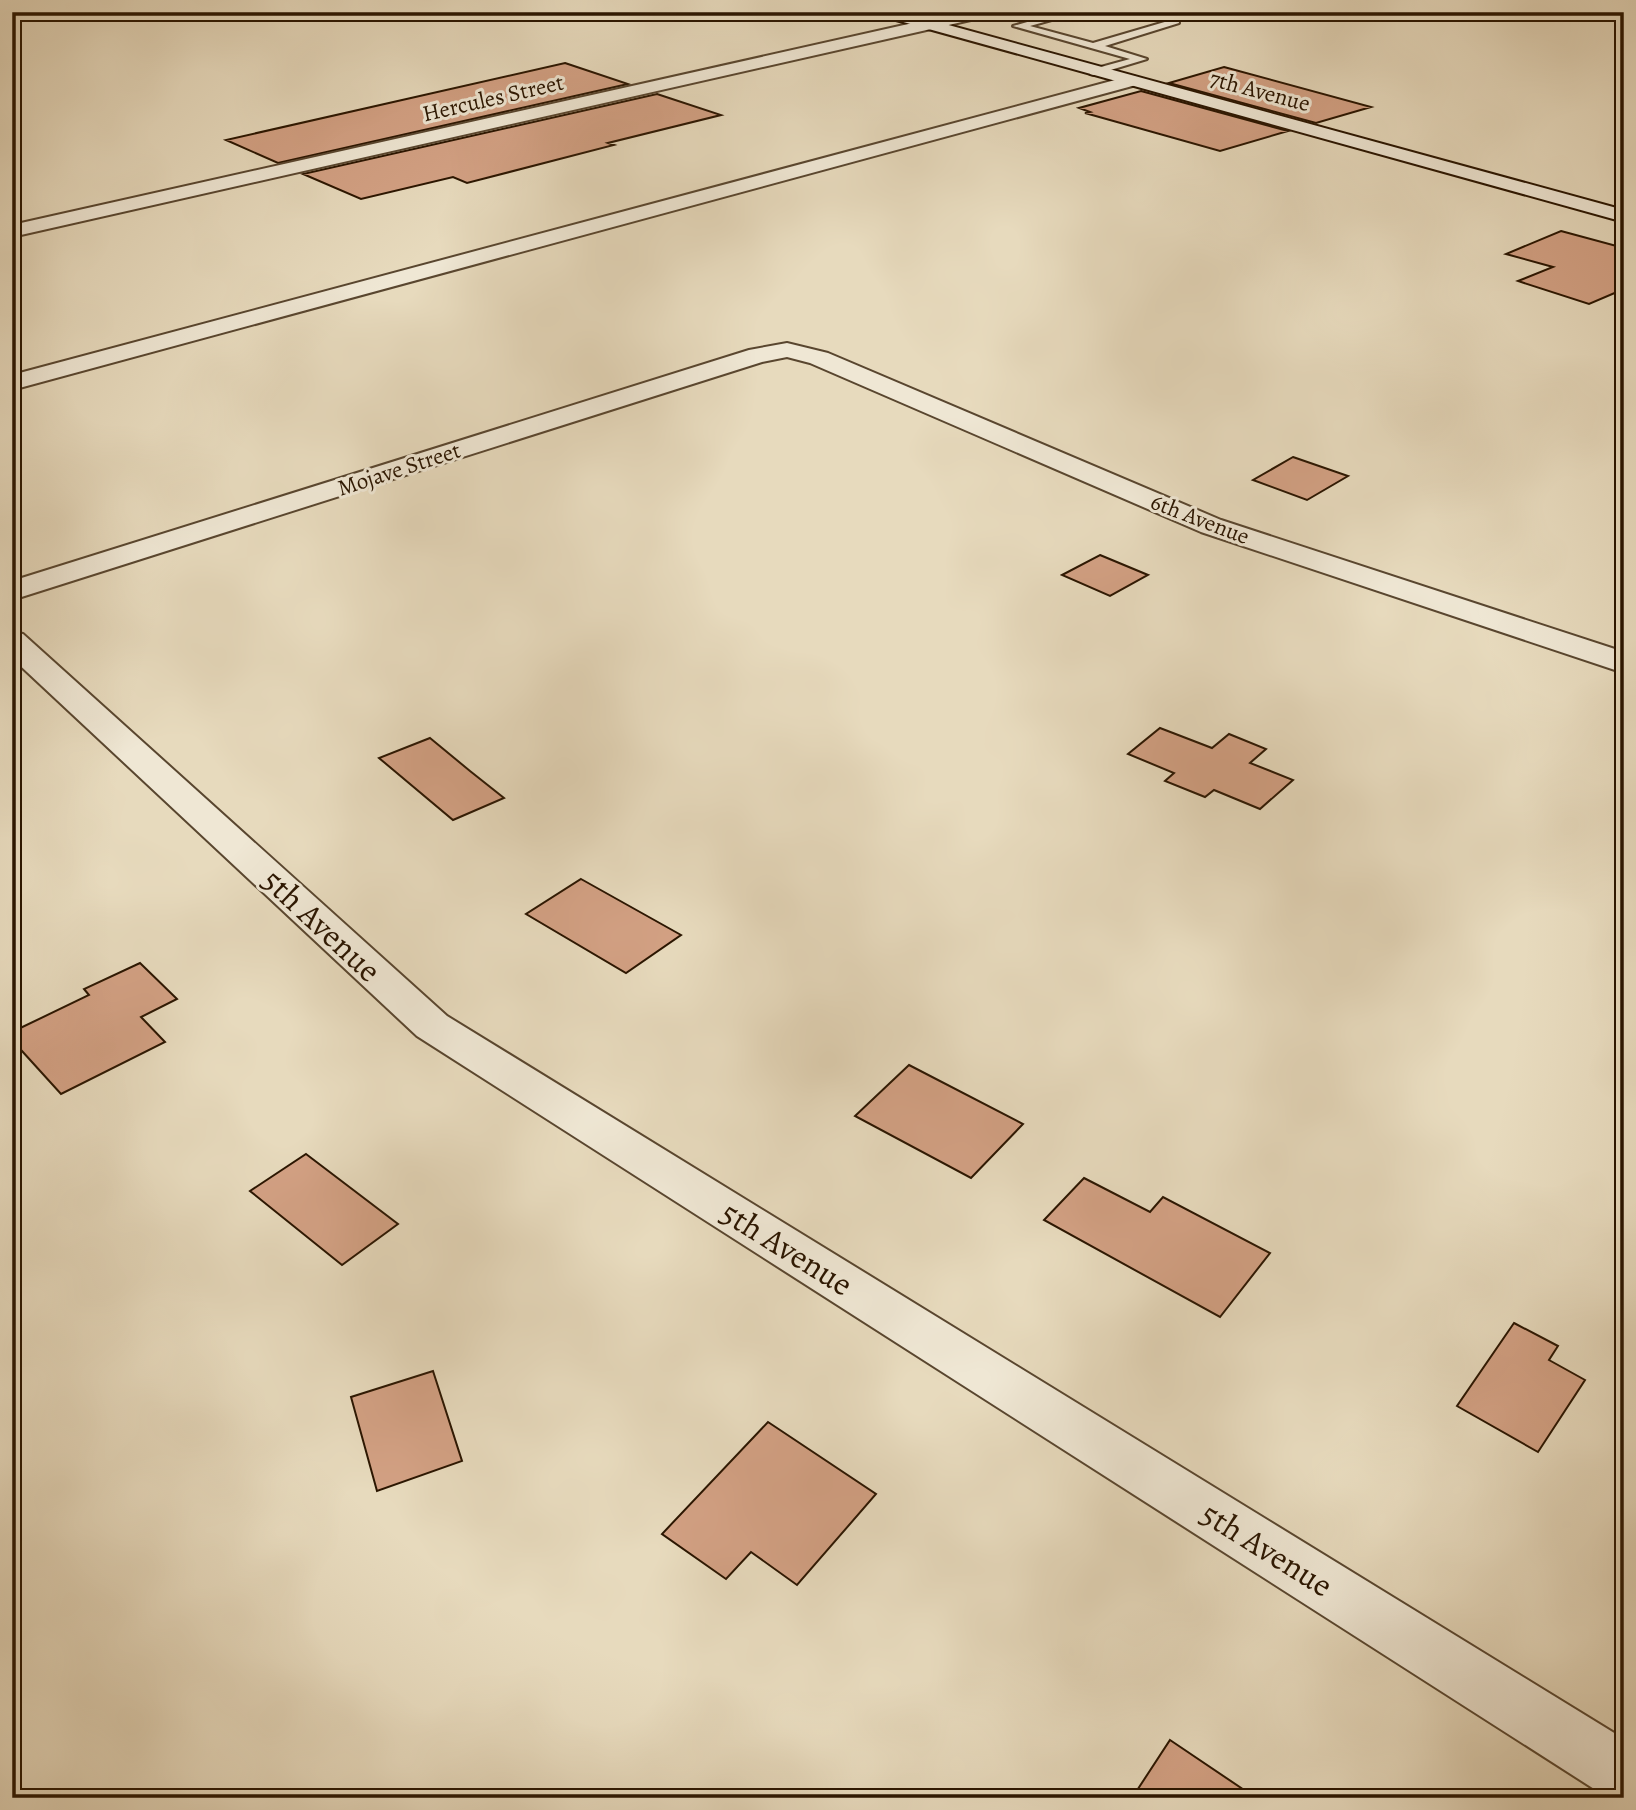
<svg xmlns="http://www.w3.org/2000/svg" width="1636" height="1810" font-family="Alegreya,serif">
	<rect width="100%" height="100%" fill="#e7dabd"/>
	<filter id="stains"><feTurbulence type="fractalNoise" baseFrequency=".00286" numOctaves="4"/><feColorMatrix values="0 0 0 0 .2 0 0 0 0 .09 0 0 0 0 .02 0 0 0 .5 -.17"/></filter>
	<radialGradient id="worn" r=".72"><stop offset=".6" stop-color="#630" stop-opacity="0"/><stop offset="1" stop-color="#630" stop-opacity=".3"/></radialGradient>
	<path fill="#d3a184" stroke="#2a1500" stroke-width="2" d="M565 63 628 84 278 163 226 140Z
		M1224 67 1371 107 1316 123 1169 83Z
		M1141 91 1288 131 1220 151 1085 113 1090 112 1079 108Z
		M657 94 721 115 608 143 614 145 467 183 453 177 361 199 303 174Z
		M1561 231 1624 248V289L1589 304 1518 281 1553 267 1506 254Z
		M1293 457 1348 476 1307 500 1253 480Z
		M1100 555 1148 575 1110 596 1062 575Z
		M1160 728 1212 748 1229 734 1266 749 1250 763 1293 780 1260 809 1214 790 1205 797 1165 781 1174 773 1128 754Z
		M430 738 470 771 504 798 453 820 379 758Z
		M581 879 681 935 626 973 526 914Z
		M140 963 177 999 141 1017 165 1042 61 1094 12 1040V1032L89 995 84 989Z
		M909 1065 1023 1124 971 1178 855 1116Z
		M306 1154 398 1224 342 1265 250 1191Z
		M1084 1178 1150 1212 1163 1197 1270 1253 1220 1317 1044 1220Z
		M1514 1323 1558 1346 1549 1360 1585 1380 1538 1452 1457 1406Z
		M433 1371 462 1461 377 1491 351 1397Z
		M768 1422 876 1494 797 1585 751 1552 726 1579 662 1534Z
		M1170 1740 1256 1798H1132Z"/>
	<g fill="none" stroke-linecap="round" stroke-linejoin="round">
		<defs>
			<path id="lane" d="M1062 12H1080L1030 26 1093 43 1168 21 1142 12H1158L1178 18 1179 23 1105 46 1147 59 1094 75 1090 74V70L1130 59 1013 26Z"/>
			<path id="street" d="M962 12H992L984 17 12 237V225Z
				M1130 76 1136 77 1139 81 1136 85 12 390V375Z
				M787 343 828 353 1221 520 1624 652V673L1201 532 810 363 787 357 762 362 12 600V581L749 350Z
				M12 632 23 634 447 1016 1624 1739V1798L1602 1794 417 1036 12 658Z"/>
			<path id="secondary" d="M12 12H31L28 15 12 19Z
				M875 12H901L1624 210V222L878 15Z"/>
		</defs>
		<use href="#lane" stroke="#59462f" stroke-width="4"/>
		<use href="#street" stroke="#59462f" stroke-width="4"/>
		<use href="#secondary" stroke="#2a1500" stroke-width="4"/>
		<use href="#lane" fill="#efe7d4" fill-rule="evenodd"/>
		<use href="#street" fill="#efe7d4" fill-rule="evenodd"/>
		<use href="#secondary" fill="#efe7d4" fill-rule="evenodd"/>
	</g>
	<g text-anchor="middle" dominant-baseline="central" stroke-width="6" stroke-linejoin="round" paint-order="stroke">
		<g font-size="23" fill="#2a1500" stroke="#efe7d4">
			<text transform="translate(1260 91) rotate(15)">7th Avenue</text>
			<text transform="translate(493 98) rotate(-13)">Hercules Street</text>
			<text transform="translate(399 469) rotate(-18)">Mojave Street</text>
			<text transform="translate(1200 519) rotate(21)">6th Avenue</text>
		</g>
		<g font-size="33" fill="#2a1500" stroke="#efe7d4">
			<text transform="translate(322 925) rotate(43)">5th Avenue</text>
			<text transform="translate(787 1248) rotate(32)">5th Avenue</text>
			<text transform="translate(1267 1549) rotate(32)">5th Avenue</text>
		</g>
	</g>
	<rect width="1636" height="1810" fill="none" stroke="#e7dabd" stroke-width="42"/>
	<rect x="14" y="14" width="1608" height="1782" fill="none" stroke="#2a1500" stroke-width="3.5"/>
	<rect x="21" y="21" width="1594" height="1768" fill="none" stroke="#2a1500" stroke-width="2"/>
	<rect width="100%" height="100%" filter="url(#stains)"/>
	<rect width="100%" height="100%" fill="url(#worn)"/>
</svg>
